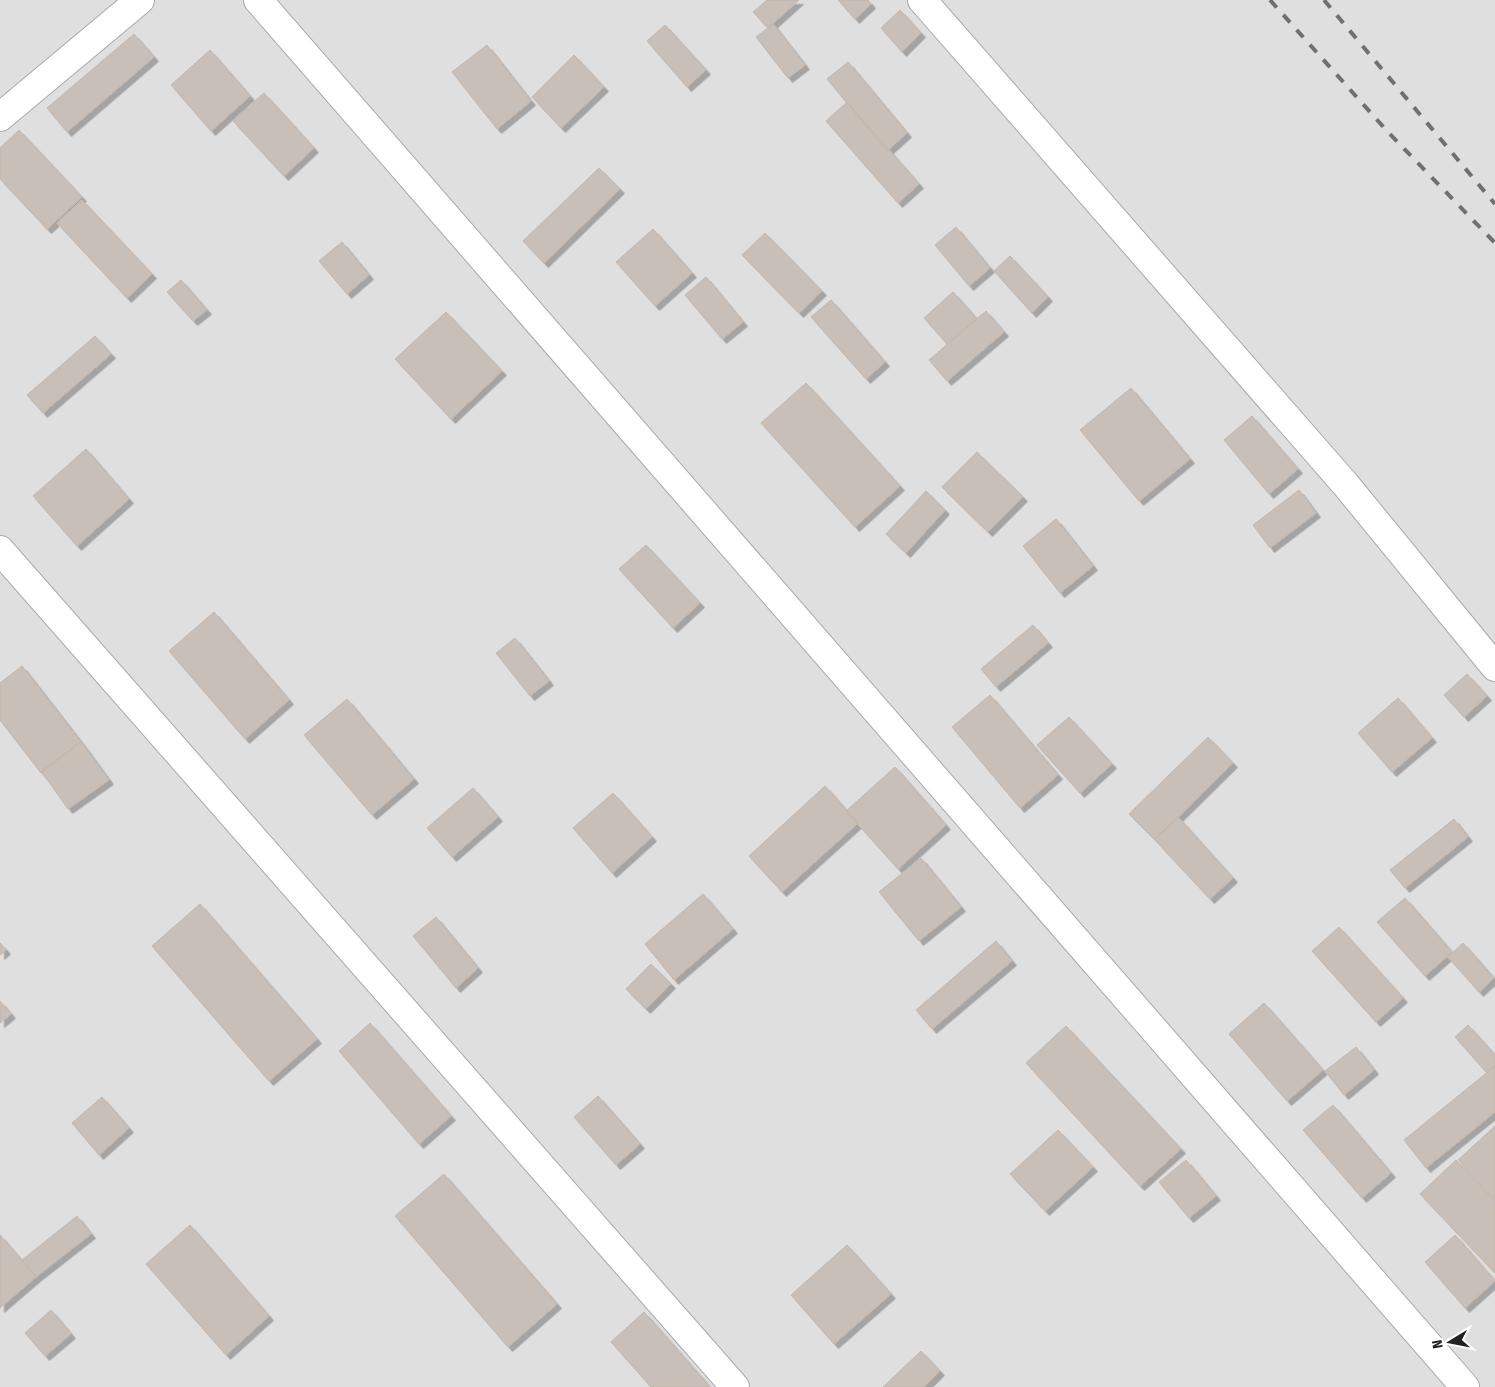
<svg xmlns="http://www.w3.org/2000/svg" width="1495" height="1387" font-family="'Fira Sans Condensed',sans-serif">
	<defs>
		<filter id="shadow"><feDropShadow dx="4.5" dy="4.5" stdDeviation="0" flood-color="#0004"/></filter>
	</defs>
	<rect width="100%" height="100%" fill="#f2efe9"/>
	<path fill="#e0dfdf" d="M0 0H1495V1387H0Z"/>
	<path fill="#c7bfb8" stroke="#c4b6ab" filter="url(#shadow)" d="M767 0H799L768 28 753 12Z
		M838 0H868L871 4 855 19Z
		M900 10 921 33 902 52 881 28Z
		M773 24 805 65 788 78 756 37Z
		M665 25 706 70 687 87 647 41Z
		M134 34 154 57 67 132 47 108Z
		M487 45 531 101 497 129 452 72Z
		M210 50 250 96 211 131 171 85Z
		M574 55 604 87 561 128 532 97Z
		M848 62 907 133 887 151 827 79Z
		M264 93 314 148 284 176 233 121Z
		M847 102 919 184 898 203 826 121Z
		M19 130 82 197 47 229 0 179V148Z
		M599 168 620 189 544 263 523 241Z
		M82 200 152 274 127 298 57 223Z
		M956 227 990 268 969 286 935 245Z
		M653 229 692 273 655 306 616 262Z
		M765 233 822 291 799 313 742 255Z
		M342 242 369 275 347 294 319 261Z
		M1010 256 1048 297 1032 313 994 271Z
		M706 277 743 322 722 339 685 295Z
		M181 280 207 310 193 321 167 292Z
		M953 292 977 319 947 344 924 318Z
		M831 300 885 362 866 379 811 317Z
		M986 311 1004 332 947 381 929 360Z
		M446 312 502 371 451 419 395 359Z
		M95 336 111 354 43 413 27 395Z
		M806 383 900 486 855 527 761 423Z
		M1131 388 1190 459 1139 501 1080 430Z
		M1252 416 1298 469 1269 494 1224 440Z
		M86 449 129 499 77 546 33 496Z
		M977 452 1023 497 988 532 942 487Z
		M1299 490 1316 513 1270 548 1253 525Z
		M926 491 945 510 906 553 886 534Z
		M1056 519 1093 566 1060 593 1023 546Z
		M646 545 700 603 673 628 619 569Z
		M214 612 289 700 245 739 169 651Z
		M1033 625 1048 643 996 687 981 669Z
		M515 638 549 681 530 696 496 653Z
		M22 666 81 742 41 773 0 720V683Z
		M1467 674 1487 696 1464 717 1444 695Z
		M990 695 1058 775 1020 808 952 727Z
		M1398 698 1432 738 1392 772 1358 733Z
		M347 699 414 779 372 815 304 735Z
		M1069 717 1112 764 1080 793 1037 745Z
		M1208 737 1233 763 1155 840 1129 814Z
		M81 742 109 780 68 809 41 771Z
		M895 767 946 825 898 869 846 811Z
		M825 786 858 823 782 892 749 856Z
		M473 788 498 817 452 857 427 828Z
		M613 793 652 837 612 873 573 828Z
		M1178 817 1233 878 1210 899 1154 839Z
		M1454 819 1468 837 1405 888 1390 870Z
		M921 858 961 907 919 941 879 892Z
		M703 894 733 929 674 980 645 944Z
		M1405 898 1452 952 1425 976 1377 922Z
		M200 904 317 1039 269 1081 152 946Z
		M436 917 478 968 456 988 413 936Z
		M1339 927 1403 998 1376 1022 1312 951Z
		M996 941 1012 961 932 1029 916 1010Z
		M0 943 6 950 0 955Z
		M1463 943 1494 978 1479 992 1448 957Z
		M651 964 671 984 646 1009 626 989Z
		M0 1001 11 1014 0 1023Z
		M1264 1003 1323 1070 1287 1101 1229 1034Z
		M370 1023 451 1116 419 1144 339 1051Z
		M1468 1025 1495 1055V1065L1487 1073 1455 1037Z
		M1066 1026 1181 1149 1140 1186 1026 1063Z
		M1356 1047 1374 1070 1344 1095 1325 1071Z
		M1495 1066V1112L1426 1168 1404 1140Z
		M598 1096 640 1144 616 1165 574 1117Z
		M102 1097 129 1128 99 1155 72 1123Z
		M1333 1105 1391 1173 1362 1198 1303 1130Z
		M1495 1126V1199H1494L1458 1160Z
		M1058 1130 1093 1167 1045 1211 1010 1174Z
		M1186 1160 1216 1196 1189 1218 1159 1182Z
		M1456 1160 1495 1202V1273L1420 1194Z
		M444 1174 557 1304 508 1347 395 1216Z
		M77 1216 91 1234 36 1277 22 1260Z
		M190 1225 269 1316 226 1355 146 1264Z
		M0 1235 36 1277 0 1308Z
		M1455 1235 1495 1281 1465 1308 1425 1262Z
		M847 1245 891 1294 834 1344 791 1295Z
		M51 1310 71 1334 45 1356 25 1333Z
		M644 1312 710 1387H651L611 1342Z
		M921 1351 940 1371 924 1387H883Z"/>
	<g fill="none" stroke-linecap="round" stroke-linejoin="round">
		<defs>
			<path id="minor" d="M258 0 1465 1387
				M922 0 1346 485 1495 667
				M0 117 140 0
				M0 550 735 1387"/>
		</defs>
		<use href="#minor" stroke="#a9a9a9" stroke-width="30"/>
		<use href="#minor" stroke="#fff" stroke-width="28"/>
		<path stroke="#707070" stroke-width="4" stroke-dasharray="10 10" stroke-linecap="butt" d="M1270 0 1387 131 1495 243
			M1324 0 1495 204"/>
	</g>
	<g transform="translate(1450 1342) rotate(260)" stroke="#ffffff" stroke-width="4" paint-order="stroke">
	<path d="M0-4L9 19L0 12L-9 19Z" fill="#222222"/>
	<text y="-8" font-size="14" font-weight="bold" text-anchor="middle" fill="#222222">N</text>
	</g>
</svg>
